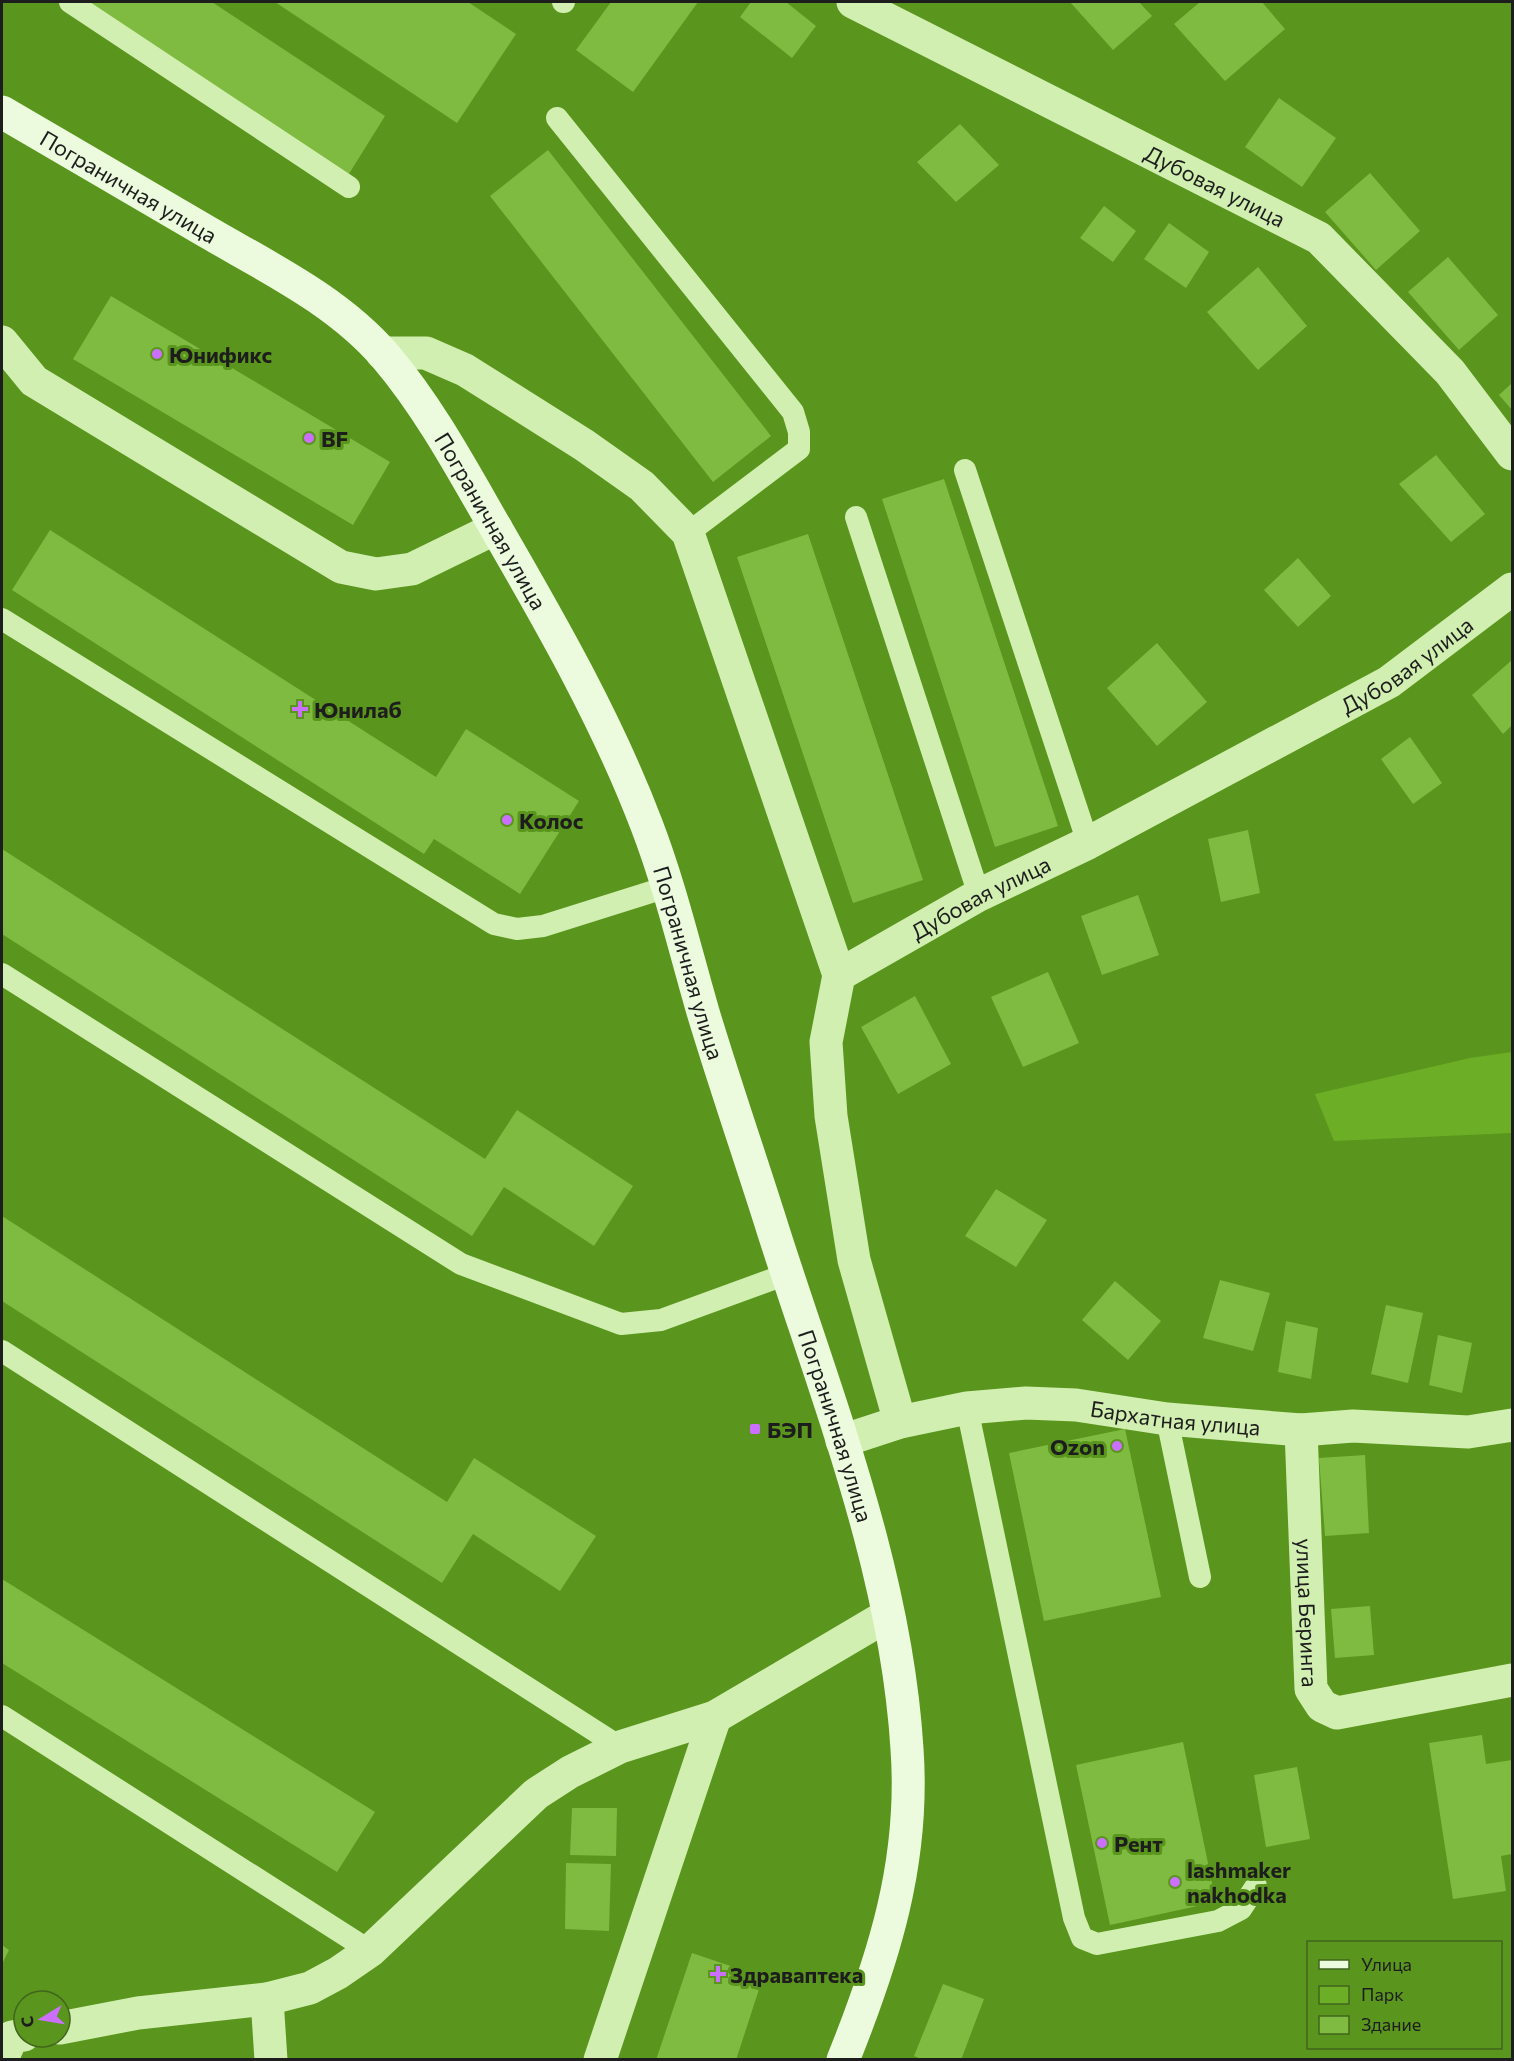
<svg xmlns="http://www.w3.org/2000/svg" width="1514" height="2061" font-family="Commissioner,sans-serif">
	<rect width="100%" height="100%" fill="#5a951d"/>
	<path fill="#6cae26" d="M1512 1052V1133L1334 1141 1315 1094 1470 1058Z"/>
	<path fill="#7fbb41" d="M86 2H212L385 116 347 177Z
		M275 2H468L516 34 457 123Z
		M611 2H698L633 92 576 50Z
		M751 2H786L816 26 792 58 740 17Z
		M1070 2H1139L1152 16 1113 50Z
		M1200 2H1262L1285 29 1225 81 1174 24Z
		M1279 98 1336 138 1302 187 1245 147Z
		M960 124 999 165 956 202 917 162Z
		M548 150 771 436 713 482 490 196Z
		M1370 173 1420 231 1376 270 1325 212Z
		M1104 206 1136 231 1113 262 1080 238Z
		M1169 223 1209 252 1186 288 1144 259Z
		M1448 257 1498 315 1459 350 1408 292Z
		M1258 267 1307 326 1258 370 1207 312Z
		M111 296 390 462 353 525 73 359Z
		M1512 383V410L1499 395Z
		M1436 455 1485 514 1451 542 1399 484Z
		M944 479 1058 826 995 847 882 499Z
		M50 530 436 777 466 729 579 801 520 894 434 839 424 854 12 590Z
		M808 534 923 880 853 903 737 557Z
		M1298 558 1331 596 1298 627 1264 590Z
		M1157 643 1207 702 1157 746 1107 688Z
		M1512 660V725L1503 734 1472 695Z
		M1410 737 1442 783 1413 804 1381 759Z
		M1248 830 1260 893 1221 902 1208 839Z
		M2 849 485 1159 517 1110 633 1186 594 1246 504 1187 472 1236 2 934Z
		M1138 895 1159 955 1102 975 1081 916Z
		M1048 972 1079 1043 1023 1067 991 997Z
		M915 996 951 1064 898 1094 861 1027Z
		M996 1189 1047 1220 1016 1267 965 1236Z
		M2 1216 447 1502 474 1458 596 1536 560 1591 473 1534 442 1583 2 1301Z
		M1220 1280 1270 1293 1253 1351 1203 1338Z
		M1115 1281 1161 1321 1128 1360 1082 1320Z
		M1386 1305 1423 1313 1408 1383 1371 1374Z
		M1286 1321 1318 1328 1311 1379 1278 1372Z
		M1438 1335 1472 1343 1462 1393 1429 1385Z
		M1125 1429 1161 1597 1044 1621 1009 1453Z
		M1365 1455 1369 1533 1325 1536 1319 1458Z
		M2 1579 375 1812 337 1872 2 1663Z
		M1370 1606 1374 1655 1335 1658 1331 1609Z
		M1482 1735 1486 1764 1512 1760V1854L1501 1856 1506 1891 1453 1899 1429 1743Z
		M1183 1742 1216 1902 1110 1925 1076 1765Z
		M1297 1767 1310 1839 1266 1847 1254 1775Z
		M572 1808H617L616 1856 570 1855Z
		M566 1863 611 1864 609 1931 565 1929Z
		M2 1945 9 1950 2 1964Z
		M692 1953 763 1977 736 2060H656Z
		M943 1984 984 1999 961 2060H924L914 2056Z"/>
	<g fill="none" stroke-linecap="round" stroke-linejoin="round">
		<path stroke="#d1efb0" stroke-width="22" d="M70 2 349 187
			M563 2H564
			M557 118 793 412 799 432V449L688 533
			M965 470 1088 843
			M856 517 979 895
			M2 619 494 924 517 929 543 926 667 887
			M2 974 461 1264 621 1324 661 1320 787 1274
			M2 1351 620 1747
			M967 1408 1074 1918 1082 1938 1097 1944 1218 1921 1241 1909 1256 1886
			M1167 1419 1200 1577
			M2 1716 370 1951"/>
		<g stroke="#d1efb0" stroke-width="33">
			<path id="s1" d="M853 2 1319 238 1450 372 1512 454"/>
			<path d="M2 342 34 381 341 567 376 574 412 569 496 528"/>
			<path d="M382 353H426L465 370 584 445 642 486 688 533 839 975"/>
			<path id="s2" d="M900 1422 854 1260 831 1116 826 1042 839 975 979 895 1088 843 1389 682 1512 589"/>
			<path id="s3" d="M1301 1430 1311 1689 1322 1706 1337 1713 1512 1680"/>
			<path id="s4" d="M842 1441 900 1422 967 1408 1026 1403 1076 1405 1167 1419 1301 1430 1353 1426 1468 1432 1512 1425"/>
			<path d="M267 1999 271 2060"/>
			<path d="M60 2028 138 2013 267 1999 310 1988 338 1973 370 1951 536 1794 570 1772 620 1747 715 1717 888 1615"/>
			<path d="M2 2059 12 2037 24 2035"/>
			<path d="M600 2060 715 1717"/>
		</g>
		<path stroke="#ecfbdd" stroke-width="33" id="s5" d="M2 112C71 152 140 193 209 233 271 269 339 302 386 357 430 409 463 471 497 530 552 625 608 723 647 826 670 886 685 950 703 1012 725 1085 750 1157 773 1230 827 1399 896 1570 907 1749 915 1861 884 1958 843 2060"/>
	</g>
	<g fill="#cb6ffe" stroke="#5a951d" stroke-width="2">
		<circle cx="157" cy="354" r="6"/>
		<circle cx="309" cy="438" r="6"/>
		<path d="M297 700h6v6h6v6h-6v6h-6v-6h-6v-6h6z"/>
		<circle cx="507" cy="820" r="6"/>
		<rect x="749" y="1423" width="12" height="12" rx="3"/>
		<circle cx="1117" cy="1446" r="6"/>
		<circle cx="1102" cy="1843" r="6"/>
		<circle cx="1175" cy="1882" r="6"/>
		<path d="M715 1965h6v6h6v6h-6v6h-6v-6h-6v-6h6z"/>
	</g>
	<g text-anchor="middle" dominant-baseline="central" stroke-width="6" stroke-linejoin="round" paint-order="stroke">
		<g font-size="22" fill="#1d1d1d" stroke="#5a951d">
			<text stroke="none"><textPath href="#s5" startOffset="147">Пограничная улица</textPath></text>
			<text stroke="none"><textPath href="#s1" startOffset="406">Дубовая улица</textPath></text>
			<text stroke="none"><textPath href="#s5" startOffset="652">Пограничная улица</textPath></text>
			<text stroke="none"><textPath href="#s2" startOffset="1104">Дубовая улица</textPath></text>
			<text stroke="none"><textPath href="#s2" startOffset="618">Дубовая улица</textPath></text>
			<text stroke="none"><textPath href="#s5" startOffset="1138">Пограничная улица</textPath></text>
			<text stroke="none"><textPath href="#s4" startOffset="339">Бархатная улица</textPath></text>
			<text stroke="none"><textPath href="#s5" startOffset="1624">Пограничная улица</textPath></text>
			<text stroke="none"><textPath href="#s3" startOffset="183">улица Беринга</textPath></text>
		</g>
		<g font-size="22" font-weight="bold" fill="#1d1d1d" stroke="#5a951d" text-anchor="start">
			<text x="169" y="354">Юнификс</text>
			<text x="321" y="438">BF</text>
			<text x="314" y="709">Юнилаб</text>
			<text x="519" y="820">Колос</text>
			<text x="767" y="1429">БЭП</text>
			<text x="1105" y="1446" text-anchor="end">Ozon</text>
			<text x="1114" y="1843">Рент</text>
			<text x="1187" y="1869">lashmaker<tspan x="1187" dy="25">nakhodka</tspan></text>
			<text x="730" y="1974">Здраваптека</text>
		</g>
	</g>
	<rect width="1514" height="2061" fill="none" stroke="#1d1d1d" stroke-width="6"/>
	<rect x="1307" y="1941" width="195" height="108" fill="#5a951d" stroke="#42651d" stroke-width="1.5"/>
	<rect x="1319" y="1960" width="30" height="9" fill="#ecfbdd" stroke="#42651d" stroke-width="1.5"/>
	<text x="1361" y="1971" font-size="18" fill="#1d1d1d">Улица</text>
	<rect x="1319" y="1986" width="30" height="18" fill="#6cae26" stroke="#42651d" stroke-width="1.5"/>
	<text x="1361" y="2001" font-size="18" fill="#1d1d1d">Парк</text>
	<rect x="1319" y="2016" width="30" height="18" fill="#7fbb41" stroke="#42651d" stroke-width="1.5"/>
	<text x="1361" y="2031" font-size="18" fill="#1d1d1d">Здание</text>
	<g transform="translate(42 2019) rotate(259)"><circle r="28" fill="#5a951d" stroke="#42651d" stroke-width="1.5"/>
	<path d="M0-4.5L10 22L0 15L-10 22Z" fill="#cb6ffe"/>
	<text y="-9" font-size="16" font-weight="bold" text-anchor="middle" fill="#1d1d1d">С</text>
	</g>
</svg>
